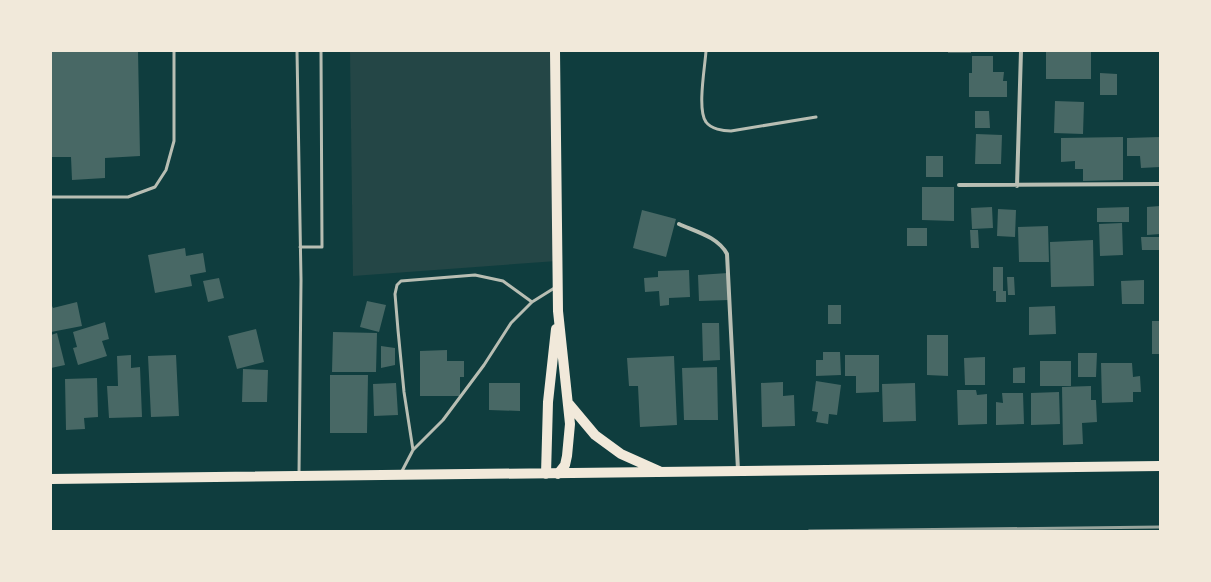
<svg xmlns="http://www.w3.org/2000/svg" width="1211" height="582" font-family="Inter,sans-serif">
	<rect width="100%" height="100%" fill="#0f3d3e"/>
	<path fill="#244646" d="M350 51H555L557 261 353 276Z"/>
	<path fill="#486865" d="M51 51H138L140 156 105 158V178L72 180 71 157H51Z
		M948 51H971V53H948Z
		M1046 51H1091V79H1046Z
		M972 56H993V72H1004L1003 81H1007V97H969V73H972Z
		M1100 73 1117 74V95H1100Z
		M1055 101 1084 102 1083 134 1054 133Z
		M975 111H989L990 128H975Z
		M976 134 1002 135 1001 164H975Z
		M1123 137V180L1083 181V169H1075V161L1061 162V138Z
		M1160 137V167L1141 168 1140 156H1127V138Z
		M926 156H943V177H926Z
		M922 187H954V221L922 220Z
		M1160 206V234L1147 235V207Z
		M992 207 993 228 972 229 971 208Z
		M1129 207V222H1097V208Z
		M998 209 1016 210 1015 237 997 236Z
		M642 210 676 219 666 257 633 248Z
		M1122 223 1123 255 1100 256 1099 224Z
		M1048 226 1049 262H1019L1018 227Z
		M907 228H927V246H907Z
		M970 230H978L979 248H971Z
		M1141 237H1160V250H1142Z
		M1093 240 1094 286 1051 287 1050 242Z
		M185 248 186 256 203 253 206 272 190 275 192 286 155 293 148 255Z
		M993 267H1003V291H1006V302H996V291H993Z
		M689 270 690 297 669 298V305L660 306 659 291 645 292 644 278 658 277V271Z
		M728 273 729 300 699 301 698 275Z
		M1007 277H1014L1015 295H1008Z
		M219 278 224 298 208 302 203 281Z
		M1144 280V304H1122L1121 281Z
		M367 301 386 305 379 332 360 327Z
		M77 302 82 326 51 332V304L53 308Z
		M828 305H841V324H828Z
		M1055 306 1056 334 1029 335V307Z
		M1152 321H1160V354H1152Z
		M105 322 109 339 102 341 107 356 78 365 73 348 77 347 73 332Z
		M702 323H719L720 360 703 361Z
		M256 329 264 362 237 369 228 336Z
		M333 332 377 333 376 372H332Z
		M57 333 65 365 51 368V335Z
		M927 335H948V376L927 375Z
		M381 346 395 348V365L381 368Z
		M447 350V361H464V377H460V396H420V351Z
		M823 352H840L841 375 816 376V360H823Z
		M1078 353H1097L1096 377H1078Z
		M131 355V368L140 367 142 417 109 418 107 386H118L117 356Z
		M176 355 179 416 151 417 148 356Z
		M845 355H879V392L856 393V376H845Z
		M674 356 677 425 640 427 638 386H629L627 358Z
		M985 357V385H965L964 358Z
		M1040 361H1071V386H1040Z
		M1101 363H1132L1133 377 1140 376 1141 392H1133V402L1102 403Z
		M717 367 718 420H684L682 368Z
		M1025 367V383H1013V368Z
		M243 369 268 370 267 402H242Z
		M330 375H368L367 433H330Z
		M97 378 98 417 84 418 85 429 66 430 65 379Z
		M816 381 841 385 837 415 829 414 828 424 816 422 818 412 812 411Z
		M783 382V396L794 395 795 426 762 427 761 383Z
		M396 383 398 415 374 416 373 384Z
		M489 383H520V411L489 410Z
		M915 383 916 421 883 422 882 384Z
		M1091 386V400H1096L1097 422 1082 423 1083 444 1063 445 1062 387Z
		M957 390H976L977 395 987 394V424L958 425Z
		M1059 392 1060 424 1031 425V393Z
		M1002 393H1023L1024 424 996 425V402L1003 403Z"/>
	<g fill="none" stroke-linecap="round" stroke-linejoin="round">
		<path stroke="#b8beb3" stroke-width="3" d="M297 51 301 280 299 474
			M706 51C705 67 697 110 706 122 711 129 723 131 731 131L816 117
			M51 197H128L155 187 166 170 174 141V51
			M300 247H322L321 51
			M413 450 404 392 398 330 395 294 397 285 401 281 475 275 503 281 532 302
			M401 473 413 450 443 420 484 365 511 323 532 302 556 287"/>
		<path stroke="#b8beb3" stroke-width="4" d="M959 185 1160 184
			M1017 186 1021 51
			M679 224C697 232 718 237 727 254L738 470"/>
		<path stroke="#f1e9da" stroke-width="10" d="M555 51 558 311 570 424 567 456 565 465 558 474
			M569 404 595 435 621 454 659 471
			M546 474 548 402 556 329
			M51 479 1160 466"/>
		<path stroke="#97a49c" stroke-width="3" d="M809 531 1160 527"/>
	</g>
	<rect width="1211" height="582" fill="none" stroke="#f1e9da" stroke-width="104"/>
</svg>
